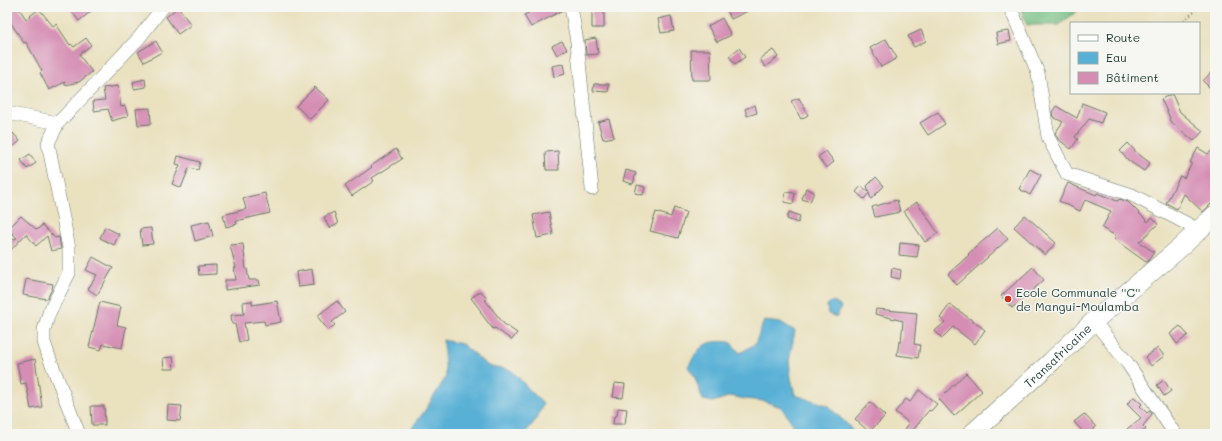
<svg xmlns="http://www.w3.org/2000/svg" width="1222" height="441" font-family="Mali,sans-serif">
	<rect width="100%" height="100%" fill="#f6f6f2"/>
	<filter id="ink" filterUnits="userSpaceOnUse"><feTurbulence type="fractalNoise" baseFrequency=".025" numOctaves="2"/><feDisplacementMap in="SourceGraphic" scale="8" xChannelSelector="R" yChannelSelector="G"/><feConvolveMatrix kernelMatrix="1 2 1 2 8 2 1 2 1" color-interpolation-filters="sRGB"/></filter>
	<filter id="wash" filterUnits="userSpaceOnUse"><feTurbulence type="fractalNoise" baseFrequency=".012" numOctaves="4" result="noise"/><feDisplacementMap in="SourceGraphic" scale="16" xChannelSelector="R" yChannelSelector="G"/><feGaussianBlur stdDeviation="0.9" result="paint"/><feColorMatrix in="noise" values="0 0 0 0 0 0 0 0 0 0 0 0 0 0 0 0 0 1.4 0 .05"/><feComposite in="paint" operator="in"/></filter>
	<g filter="url(#wash)">
		<rect width="100%" height="100%" fill="#eae1bf"/>
		<path fill="#77be83" stroke="#4b7e5c" d="M1020 7H1082L1059 25H1027Z"/>
		<path fill="#59b0d6" stroke="#3c7685" d="M833 301 841 307 837 317 828 314 827 305Z
			M764 321 782 323 795 331 789 361 791 378 795 395 827 405 848 425 854 434H794L791 421 781 407 764 401 745 399 731 396 713 402 703 400 694 375 688 367C700 345 705 340 730 342L740 353 755 344Z
			M443 340 462 344 488 366 511 370 543 404 535 421 524 434H407L424 412 446 377Z"/>
		<g id="blocks">
			<path fill="#d58db4" d="M15 7H18L26 19 39 9 53 26 56 24 70 45 71 44 74 47 86 38 91 45 80 54V56L92 72 79 82 65 85V82L49 90 40 73 42 71 26 42 24 43 7 17V12Z
				M68 7H96L79 21Z
				M178 7 191 25 178 34 166 17Z
				M541 7H563V10L531 27 524 15Z
				M592 7H604V28H592Z
				M725 7H756L731 19Z
				M671 16 674 31 661 33 658 19Z
				M722 18 731 35 717 42 708 26Z
				M921 30 926 41 914 47 908 36Z
				M1009 31 1011 41 998 44 996 33Z
				M596 38 598 54 586 55 585 40Z
				M886 39 897 58 881 67 870 48Z
				M156 41 162 52 144 62 138 52Z
				M562 41 567 49 557 55 552 46Z
				M739 48 745 57 735 64 729 56Z
				M691 50H710L711 80H692Z
				M773 50 778 57 765 67 760 59Z
				M563 64 565 74 554 77 552 66Z
				M1215 68V93L1203 81Z
				M145 79 146 87 134 89 133 82Z
				M594 84H609L608 92 593 91Z
				M118 86 121 107 125 106 128 116 112 121 108 109 94 111 93 101 105 100 103 88Z
				M315 87 329 100 310 119 296 106Z
				M1172 94 1180 112 1203 131 1194 141 1169 120 1170 118 1161 99Z
				M799 98 808 115 801 119 791 101Z
				M1082 103 1105 112 1101 123 1089 119 1075 137 1078 139 1071 149 1058 139 1055 133 1063 122 1053 117 1052 112 1056 106 1077 118Z
				M755 105 757 113 747 116 745 109Z
				M150 108 151 124 138 125 136 109Z
				M938 112 945 124 928 135 920 123Z
				M609 119 614 137 603 139 598 122Z
				M13 133 20 141 12 148 7 143V138Z
				M1128 143 1136 152 1150 163 1144 171 1129 161 1120 151Z
				M1198 148 1208 154 1215 148V200L1203 212 1184 194 1177 209 1166 203 1180 176 1184 178 1192 163 1190 162Z
				M396 149 402 159 372 178 374 181 352 196 345 186 372 167 371 166Z
				M558 151 559 170H546L545 152Z
				M826 151 834 162 826 168 818 157Z
				M30 154 36 163 27 169 21 160Z
				M178 156 200 162 198 170 189 168 181 188 172 184 180 165 176 164Z
				M1030 169 1041 175 1030 195 1019 189Z
				M626 170 636 173 633 184 623 181Z
				M876 177 884 186 871 199 869 193 864 199 856 192 861 186 869 192 867 186Z
				M1068 183 1096 195 1097 193 1117 201 1120 199 1128 202 1148 222 1152 218 1158 224 1139 242 1154 252 1148 261 1146 262 1114 239 1116 236 1102 228 1111 211 1085 200 1080 211 1059 201Z
				M637 185 645 187 643 195 635 193Z
				M806 188 814 192 810 202 802 199Z
				M786 192 795 193 793 204 784 202Z
				M265 193 270 213 236 221 237 224 226 227 223 215 246 209 243 198Z
				M897 200 900 212 875 217 872 207Z
				M917 202 938 233 925 242 904 211Z
				M674 208 686 212 678 238 650 231 656 212 671 217Z
				M334 212 338 224 329 228 324 217Z
				M549 212 553 235 537 238 533 215Z
				M789 212 800 216 798 223 787 219Z
				M1025 215 1056 243 1045 255 1014 227Z
				M21 216 37 230 42 225 55 238 59 237 61 249 51 251 47 236 36 246 26 234 7 254V241L17 238 8 229Z
				M209 221 213 236 195 241 191 225Z
				M105 227 119 234 114 245 100 238Z
				M151 228 153 244 142 245 140 229Z
				M998 228 1008 239 957 285 948 274 969 255 968 254Z
				M900 243 919 245 917 257 899 255Z
				M243 244 246 269H247L249 280H259L260 285 225 290V280H236L234 268H236L230 245Z
				M93 257 113 268 97 295 88 289 97 275 86 270Z
				M216 265V274L199 275 198 266Z
				M1033 267 1044 280 1012 308 1001 296Z
				M892 268 901 270 900 279 891 277Z
				M312 269 314 285 298 287 296 272Z
				M26 279 53 284 52 289 47 299 23 295Z
				M481 291 487 299 485 300 504 324 517 333 512 340 495 328 493 329 480 312 481 311 471 298Z
				M252 301V305L277 301 281 322 265 325 264 321 244 323 247 340 239 342 235 324H232L231 315 244 314 243 302Z
				M337 301 345 312 332 322 335 325 328 330 317 316Z
				M100 302 121 307 117 325 126 327 122 348 103 344 101 350 89 347Z
				M950 304 985 330 975 344 953 327 942 338 935 331 945 322 940 318Z
				M876 309 917 313 914 344 920 345 918 358 897 355 899 342H901L903 321 875 314Z
				M1180 326 1188 335 1177 344 1170 334Z
				M1158 348 1164 356 1151 366 1145 357Z
				M173 357 174 369H164L163 358Z
				M35 359 42 407 31 409 26 383 21 384 17 363Z
				M966 373 982 391 954 416 939 399Z
				M1164 380 1171 391 1164 396 1157 385Z
				M615 383 625 384 623 398 613 397Z
				M919 390 937 404 931 411 929 410 910 434H902L909 423 895 412 906 399 910 402Z
				M1134 397 1142 404 1140 406 1147 413 1150 411 1152 414 1143 426 1146 429 1140 434H1130L1127 429 1141 418 1127 404Z
				M870 402 885 416 869 432 855 419Z
				M168 405 182 406 180 421 167 420Z
				M91 406H104L105 425H92Z
				M618 408 627 409 625 424H613L614 416H617Z
				M1084 414 1096 427 1088 434H1085L1074 422Z"/>
		</g>
	</g>
	<g filter="url(#ink)">
		<use href="#blocks" fill-opacity="0" stroke="#667665" stroke-width="1"/>
		<g fill="none" stroke-linecap="round" stroke-linejoin="round">
			<defs>
				<path id="minor" d="M571 7 577 42 592 189
					M1010 7 1038 73 1048 137 1067 174 1132 195 1199 230
					M7 113 58 123
					M1094 321 1128 364 1175 434
					M79 434 49 357 44 342V330L49 313 69 273V248L48 143 58 123 139 38 163 7"/>
				<g id="highway">
					<path id="s1" d="M972 434 1051 362 1094 321 1182 246 1215 215"/>
				</g>
			</defs>
			<use href="#minor" stroke="#667665" stroke-width="14"/>
			<use href="#highway" stroke="#667665" stroke-width="20"/>
			<path stroke="#667665" stroke-width="2" stroke-dasharray="1 3" stroke-linecap="butt" d="M1181 23 1200 7"/>
			<use href="#minor" stroke="#fff" stroke-width="13"/>
			<use href="#highway" stroke="#fff" stroke-width="19"/>
		</g>
	</g>
	<circle fill="#c8321e" stroke="#f6f6f2" stroke-width="1.5" cx="1008" cy="299" r="4"/>
	<g text-anchor="middle" dominant-baseline="central" stroke-width="3" stroke-linejoin="round" paint-order="stroke">
		<g font-size="12" fill="#1f3d34" stroke="#f6f6f2" text-anchor="start">
			<text x="1016" y="292">Ecole Communale ''C''<tspan x="1016" dy="14">de Mangui-Moulamba</tspan></text>
		</g>
		<g font-size="12" fill="#1f3d34" stroke="#f6f6f2">
			<text stroke="none"><textPath href="#s1" startOffset="116">Transafricaine</textPath></text>
		</g>
	</g>
	<rect width="1222" height="441" fill="none" stroke="#f6f6f2" stroke-width="24"/>
	<rect x="1070" y="22" width="130" height="72" fill="#f6f6f2" stroke="#a0aca6"/>
	<rect x="1078" y="35" width="20" height="6" fill="#ffffff" stroke="#a0aca6"/>
	<text x="1106" y="42" font-size="12" fill="#1f3d34">Route</text>
	<rect x="1078" y="52" width="20" height="12" fill="#59b0d6" stroke="#a0aca6"/>
	<text x="1106" y="62" font-size="12" fill="#1f3d34">Eau</text>
	<rect x="1078" y="72" width="20" height="12" fill="#d58db4" stroke="#a0aca6"/>
	<text x="1106" y="82" font-size="12" fill="#1f3d34">Bâtiment</text>
</svg>
